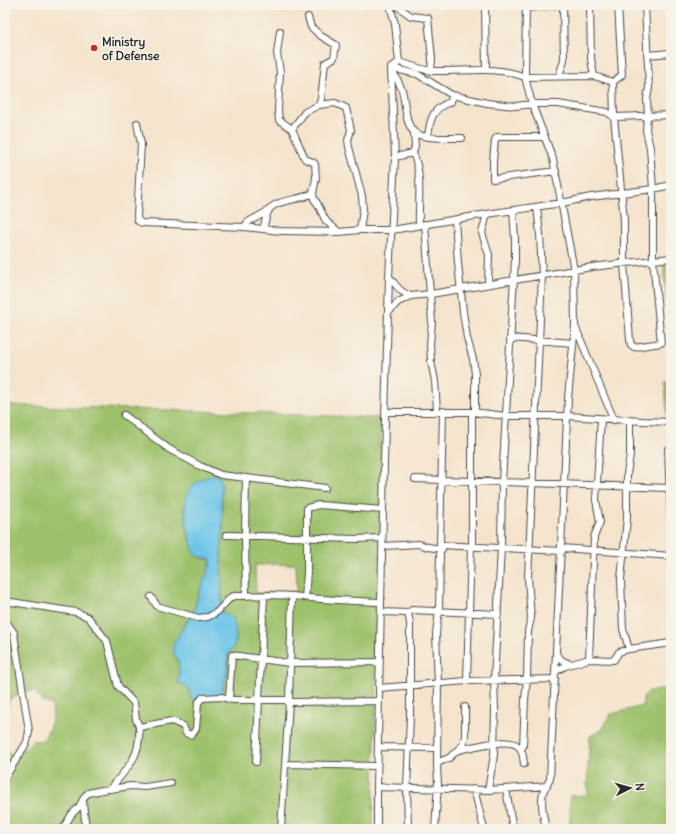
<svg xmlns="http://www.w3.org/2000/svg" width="676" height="834" font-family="Delius,sans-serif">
	<rect width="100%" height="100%" fill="#f7f3e8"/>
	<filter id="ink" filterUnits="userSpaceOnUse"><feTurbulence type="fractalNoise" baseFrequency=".025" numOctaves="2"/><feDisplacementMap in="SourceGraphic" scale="8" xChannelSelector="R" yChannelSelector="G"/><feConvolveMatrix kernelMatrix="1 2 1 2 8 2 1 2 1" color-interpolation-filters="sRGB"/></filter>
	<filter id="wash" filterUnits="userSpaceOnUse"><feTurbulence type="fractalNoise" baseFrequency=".012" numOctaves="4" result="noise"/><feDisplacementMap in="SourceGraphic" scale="16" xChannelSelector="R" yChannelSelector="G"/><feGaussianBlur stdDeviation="0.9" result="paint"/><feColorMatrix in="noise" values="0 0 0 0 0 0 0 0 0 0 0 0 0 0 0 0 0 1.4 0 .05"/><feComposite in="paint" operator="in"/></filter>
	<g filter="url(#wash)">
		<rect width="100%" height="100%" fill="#f5e4cd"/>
		<path fill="#9dc16b" stroke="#64764b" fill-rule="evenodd" d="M671 261V306H667L663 262Z
			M665 382H671V488Z
			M5 405 226 412 381 418 380 529 373 829H5ZM221 483 223 525 221 556 222 613 233 618C236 633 240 642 228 654V669L223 689 191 699C189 690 189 684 178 683L179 673 178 661 182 628 194 610 198 596 210 565 211 559H203L190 541 185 509ZM296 564 297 592 256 593 255 565ZM26 691H35L41 701 52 705C54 718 50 728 44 739L39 741H32L26 747 13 755 9 753 5 745 8 706 10 699Z
			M671 689V829H570V796L588 795 587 783 590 736 602 730 611 714 643 706V697L649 691Z"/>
		<path fill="#6ac5e8" stroke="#4a788a" d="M213 475 219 476 221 483 223 525 221 556 222 613 233 618C236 633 240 642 228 654L227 674 221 695 194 700 191 699C189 690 189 684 178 684L179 673 178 661 173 652V644L194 610 198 596 210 565 211 559 196 556C190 543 180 506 188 492 193 482 203 478 213 475Z"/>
	</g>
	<g filter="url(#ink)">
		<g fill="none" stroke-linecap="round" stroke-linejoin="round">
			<defs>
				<path id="minor" d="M396 5 411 16 428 18 432 59 431 71
					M485 5 486 70
					M590 5 591 59 594 76 613 82 614 117 624 220V264L630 340 631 345 634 347 661 343 653 260V189L650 148 646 130 647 117
					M645 5 649 88 647 99 648 116
					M525 8 555 5
					M308 17 311 27 321 36 336 45 334 58 325 63 321 99 319 105
					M280 31 277 53 280 72 278 110 279 120 292 129 305 159 313 162 315 164 316 178 313 193 314 199 317 203 326 221 339 232
					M647 55 671 53
					M399 62C410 65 422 70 432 71 463 72 496 65 525 77L526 5
					M559 76 564 60 563 5
					M613 82 622 75 618 5
					M137 123 141 144 137 216 138 221 142 223 244 227 281 231 339 232 360 230H392L487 214 562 203 591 197 653 189 671 185
					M292 129 305 112 319 105 335 103 346 108 351 130 348 140 349 147 362 196 363 210 360 230
					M428 136C430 119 433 107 451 102L452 95
					M545 137H497L495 140 493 161V179L556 171
					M462 138C449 138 431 139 419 135 404 130 406 103 402 90 399 82 395 75 391 68L417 74 452 95 487 103 516 106 532 104H558L607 112 614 117 671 115
					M413 153 415 146 414 133
					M395 157 413 153C423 175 418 201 419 225
					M487 214 482 233 489 255 488 284
					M455 220 458 263 463 312 467 338 473 359 475 374V412
					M425 224 432 322 430 344 431 361 435 381 437 411
					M244 227 248 222 268 211
					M263 229C265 223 266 215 269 210 276 199 300 201 313 193
					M389 277 400 290 406 294 411 296 431 294 592 267 671 258
					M388 313 398 302 411 296
					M575 326 614 420
					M510 338 573 343
					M443 411 440 545 562 551
					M385 412H472L506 416H568L642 421 671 422
					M472 412V543
					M124 415 169 449 200 466 221 475 246 478 245 536 246 596
					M668 450 671 521
					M246 478 325 488
					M415 479 669 488
					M226 535 357 539 382 538
					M383 546 419 544 428 547 442 549
					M562 548 671 556
					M151 597 157 606 198 618 208 617 217 612 231 597 235 596C253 596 274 594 293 596 322 600 351 601 381 602
					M305 598 307 573V508L319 505 383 510
					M5 601 76 612 88 617 107 641 118 686 134 703 136 719 139 727 172 721 183 726 186 733 190 735 193 733 196 729 198 703 202 698 221 697 233 700H285L289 702 379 701
					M381 612 408 613 412 610 498 614
					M408 613 410 623V716L407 788 408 829
					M5 620 14 633 15 641 29 731 27 742 5 778
					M629 649 623 629 621 579 627 518V474L630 455V420
					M556 654 563 661 570 664
					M589 659 594 537 600 522 596 500 601 419
					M555 672 565 666 589 659 612 660H614L619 652 629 649 671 643
					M467 681 471 546
					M379 688 467 681 555 679
					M229 699 232 655 289 663 380 662
					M523 746 525 700 527 679 528 631 531 618 528 578 542 276 540 234 537 207
					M378 747 437 748
					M459 750C472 747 508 737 518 746 523 750 523 757 524 764
					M256 762 264 596
					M286 764 377 766
					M437 764 438 684 436 633 439 611 440 549
					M377 787 488 790 547 786
					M111 789 113 785C130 766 141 754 139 727
					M474 789 484 829
					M506 789 513 829
					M488 790 494 755 495 709 494 680 501 548 502 482 515 260V239L513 210
					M83 802 86 829
					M63 829 71 815 79 807 85 796 88 793 102 790 131 786 145 787 171 783
					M281 829 289 702 292 596
					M377 829V787L385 419 389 277 395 157 391 68 399 62 395 24 390 5
					M435 829 438 784 437 766 439 762 449 758 463 745 465 736V707
					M546 829C544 818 540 804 543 793 544 788 548 784 550 779L568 398 575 325 574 270 553 159 532 104 525 77 594 76"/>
			</defs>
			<use href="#minor" stroke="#494743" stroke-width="8"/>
			<use href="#minor" stroke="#fff" stroke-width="6"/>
		</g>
	</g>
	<circle fill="#c8321e" stroke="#f7f3e8" stroke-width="1.5" cx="94" cy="48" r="4"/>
	<g text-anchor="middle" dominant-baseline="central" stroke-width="3.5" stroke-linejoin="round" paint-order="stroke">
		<g font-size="12" font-weight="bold" fill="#2b2b2b" stroke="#f7f3e8" text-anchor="start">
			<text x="102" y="41">Ministry<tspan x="102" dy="14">of Defense</tspan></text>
		</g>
	</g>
	<rect width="676" height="834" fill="none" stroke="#f7f3e8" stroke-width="20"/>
	<g transform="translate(630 788) rotate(84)" stroke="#f7f3e8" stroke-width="3" paint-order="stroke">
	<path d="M0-3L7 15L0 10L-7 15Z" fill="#2b2b2b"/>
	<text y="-6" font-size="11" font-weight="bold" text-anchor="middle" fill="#2b2b2b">N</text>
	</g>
</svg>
